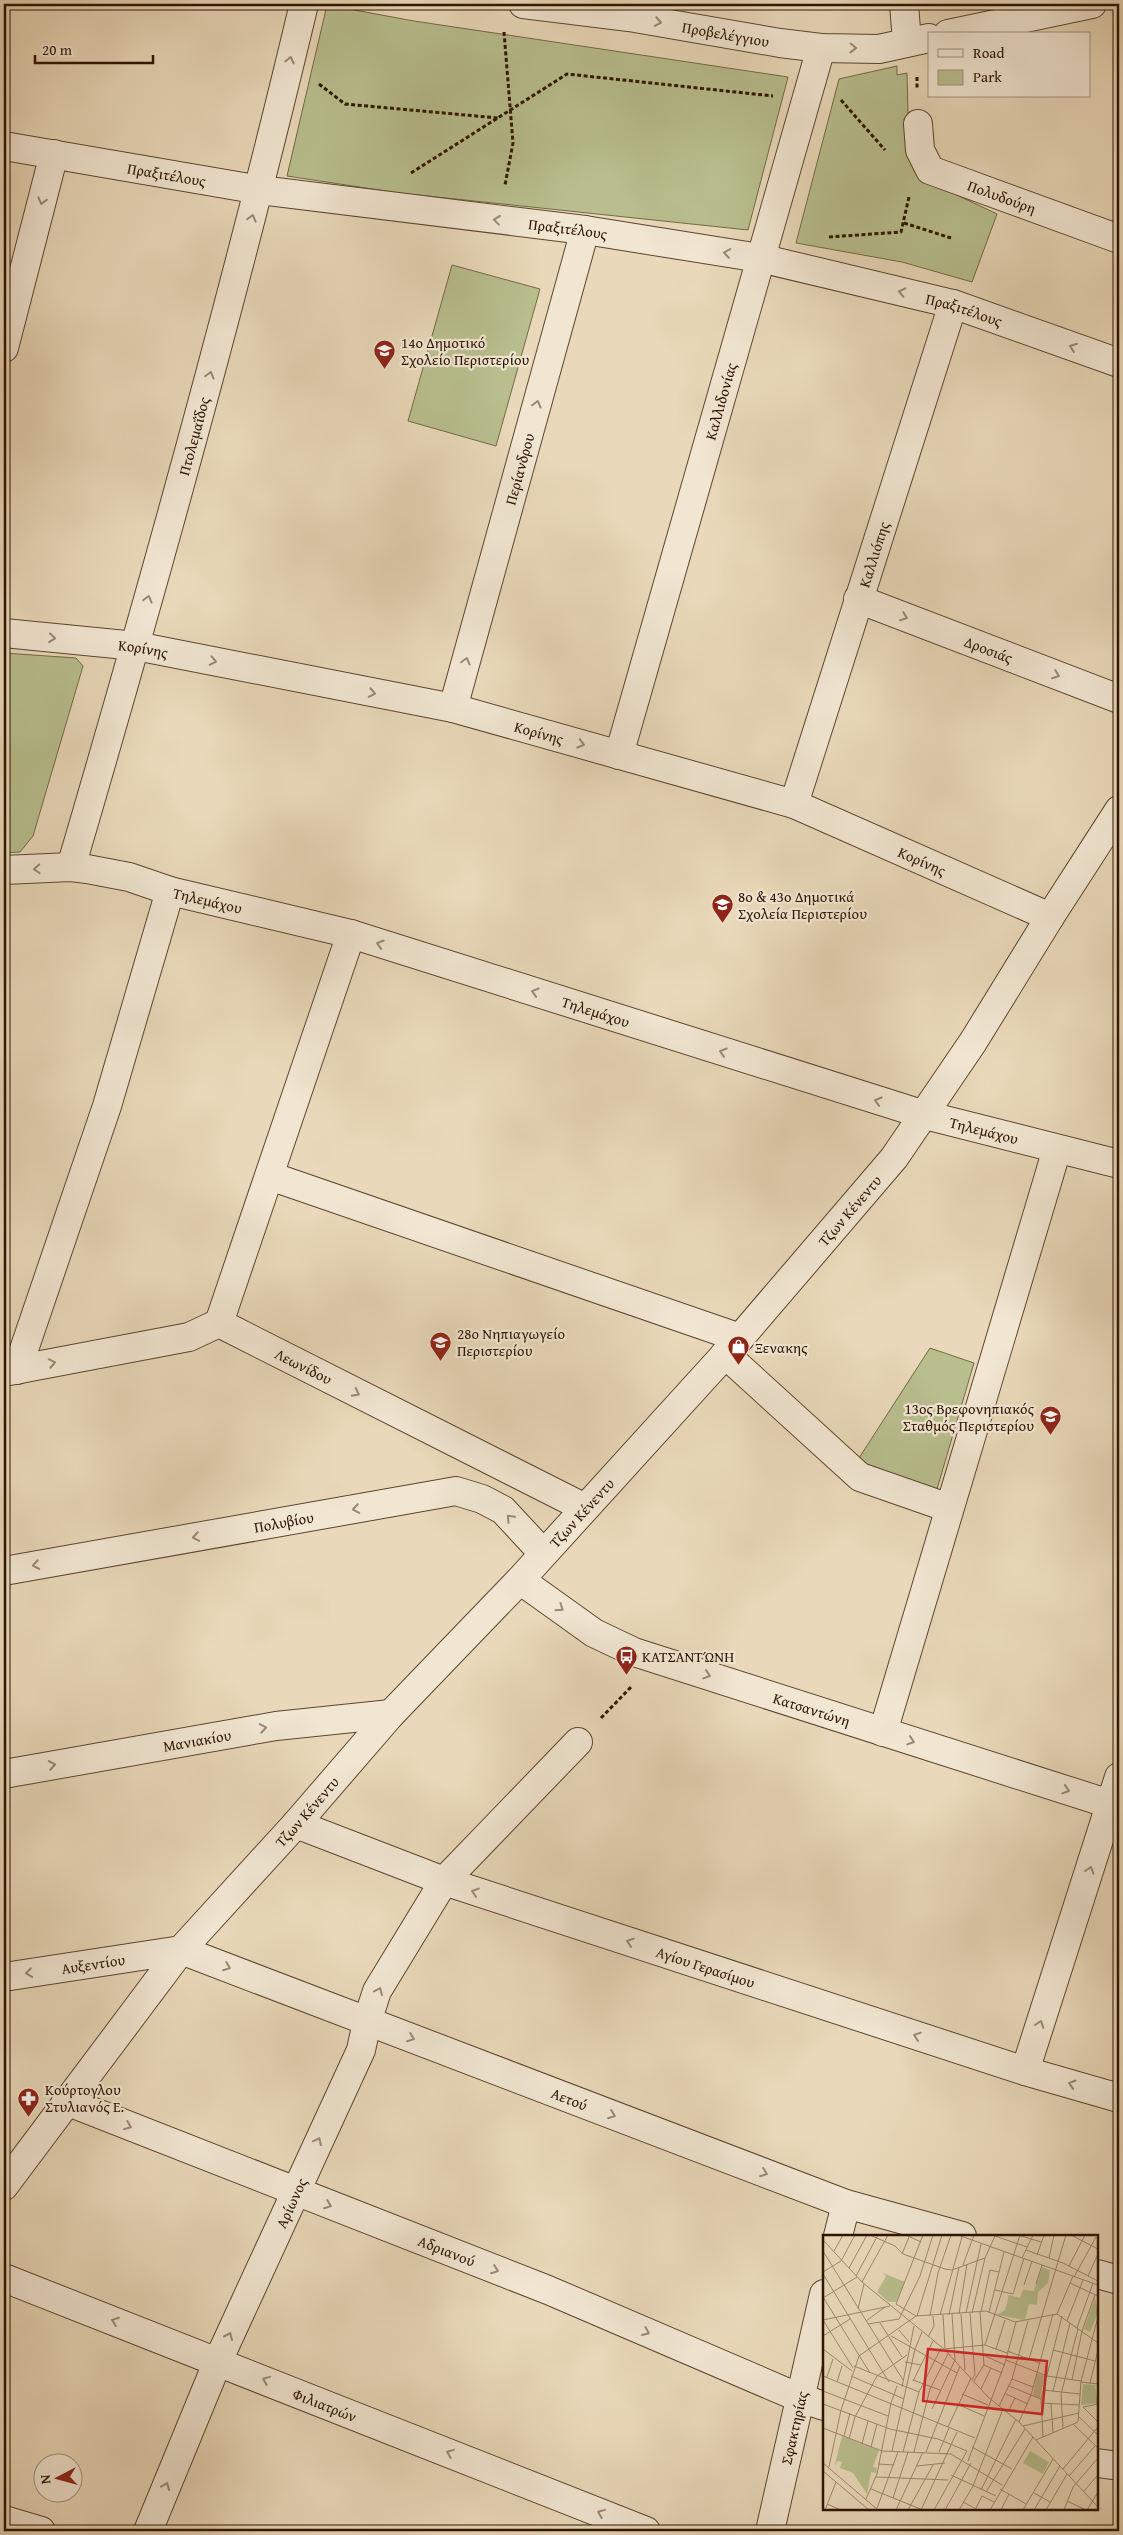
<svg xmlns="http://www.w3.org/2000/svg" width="1123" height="2535" font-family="'Gentium Book Plus',serif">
	<rect width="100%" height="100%" fill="#e9d8b9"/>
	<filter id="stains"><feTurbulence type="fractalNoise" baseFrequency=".004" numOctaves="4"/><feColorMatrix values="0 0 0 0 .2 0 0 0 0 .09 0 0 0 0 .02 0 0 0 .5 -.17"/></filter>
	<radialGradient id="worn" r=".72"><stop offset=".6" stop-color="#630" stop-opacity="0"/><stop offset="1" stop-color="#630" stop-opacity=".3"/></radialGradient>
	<path fill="#b8be8e" stroke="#726a47" d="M327 5 414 21 788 77 748 230 399 193 287 176Z
		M897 66V75L907 73 909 152 921 178 997 214 972 282 902 262 796 243 839 79Z
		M452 265 540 289 496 446 408 421Z
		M4 653 76 658 83 666 33 836 20 852 4 853Z
		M930 1348 974 1363 937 1489 866 1465 859 1458Z"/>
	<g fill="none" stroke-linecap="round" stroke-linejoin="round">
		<defs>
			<g id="minor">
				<path id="s1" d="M523 4 629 17 780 43 821 48 879 49 929 38"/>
				<path d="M904 4 907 42"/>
				<path d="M948 34 1092 4"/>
				<path id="s2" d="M918 124 920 150 930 170 1119 239"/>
				<path id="s3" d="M4 146 260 190 585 230 760 258 953 304 1119 363"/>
				<path d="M4 348 54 154"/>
				<path id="s4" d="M858 599 1119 699"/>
				<path id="s5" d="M4 633 136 646 453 708 794 804 1050 917"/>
				<path id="s6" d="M453 708 585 230"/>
				<path id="s7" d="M619 755 821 48"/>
				<path id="s8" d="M794 804 953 304"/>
				<path id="s9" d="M71 867C155 581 235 294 304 4"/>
				<path id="s10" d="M4 870 71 867 87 869 129 877 170 891 351 934 925 1115 1119 1164"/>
				<path d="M270 1176 740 1338"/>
				<path d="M219 1323 351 934"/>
				<path id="s11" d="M219 1323 585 1508"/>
				<path d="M725 1354 860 1477 949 1508"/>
				<path d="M17 1370 107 1106 170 891"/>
				<path d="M4 1372 189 1337 219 1323"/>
				<path id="s12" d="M4 1571 456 1491 482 1499 503 1510 543 1553"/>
				<path id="s13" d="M520 1580 594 1633 634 1652 1119 1807"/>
				<path d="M883 1732 1057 1149"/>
				<path id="s14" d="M4 1774 276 1726 391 1714"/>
				<path id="s15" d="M296 1824 444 1881 1025 2071 1119 2098"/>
				<path id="s16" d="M4 1977 181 1950 846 2204 962 2236"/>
				<path d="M1025 2071 1119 1777"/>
				<path id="s17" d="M66 2101 548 2290 800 2398 824 2406"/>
				<path id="s18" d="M4 2186 181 1950 296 1824 391 1714 520 1580 740 1338 894 1158 973 1042 1050 917 1119 810"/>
				<path d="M838 2236 846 2204"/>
				<path d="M1097 2274 1119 2280"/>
				<path id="s19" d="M4 2278 646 2531"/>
				<path d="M1097 2463 1119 2466"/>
				<path d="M4 2520 41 2531"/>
				<path id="s20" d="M148 2531 218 2361 361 2050 367 2022 377 1991 444 1881 578 1742"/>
				<path id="s21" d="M770 2531 824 2294"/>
			</g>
		</defs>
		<use href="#minor" stroke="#5c462e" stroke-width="30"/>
		<path stroke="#2d1500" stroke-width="3" stroke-dasharray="4 2.5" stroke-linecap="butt" d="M504 32 513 143 505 185
			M917 77V90
			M319 84 345 104 498 118
			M841 100 885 150
			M411 173 567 74 773 96
			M904 223 951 238
			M829 237 901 232 909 197
			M601 1718 631 1687"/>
		<use href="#minor" stroke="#f1e6d2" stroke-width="28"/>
	</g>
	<defs><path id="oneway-chevron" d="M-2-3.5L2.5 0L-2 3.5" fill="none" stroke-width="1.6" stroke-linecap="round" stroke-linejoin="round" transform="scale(1.25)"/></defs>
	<g stroke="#998874">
		<use href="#oneway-chevron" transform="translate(658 22) rotate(10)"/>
		<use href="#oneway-chevron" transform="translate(853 48) rotate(1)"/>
		<use href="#oneway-chevron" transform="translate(290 60) rotate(-77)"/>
		<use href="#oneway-chevron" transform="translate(42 201) rotate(105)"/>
		<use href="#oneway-chevron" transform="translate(252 218) rotate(-75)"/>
		<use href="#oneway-chevron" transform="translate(497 220) rotate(-173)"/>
		<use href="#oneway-chevron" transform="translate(727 253) rotate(-171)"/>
		<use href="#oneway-chevron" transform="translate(902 292) rotate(-167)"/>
		<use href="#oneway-chevron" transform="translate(1073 347) rotate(-160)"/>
		<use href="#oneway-chevron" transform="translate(210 375) rotate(-75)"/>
		<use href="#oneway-chevron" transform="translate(537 404) rotate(-75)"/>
		<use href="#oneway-chevron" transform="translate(148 599) rotate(-75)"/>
		<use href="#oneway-chevron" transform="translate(904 617) rotate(21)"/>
		<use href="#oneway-chevron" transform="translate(52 638) rotate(6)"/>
		<use href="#oneway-chevron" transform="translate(213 661) rotate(11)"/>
		<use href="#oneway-chevron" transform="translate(466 661) rotate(-75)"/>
		<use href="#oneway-chevron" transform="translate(1056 675) rotate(21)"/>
		<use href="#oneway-chevron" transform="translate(372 693) rotate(11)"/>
		<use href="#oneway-chevron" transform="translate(581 744) rotate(16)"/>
		<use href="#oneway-chevron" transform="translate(37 869) rotate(177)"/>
		<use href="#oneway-chevron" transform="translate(380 944) rotate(-163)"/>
		<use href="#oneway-chevron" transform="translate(535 992) rotate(-163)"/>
		<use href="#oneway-chevron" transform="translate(723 1052) rotate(-163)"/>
		<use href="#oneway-chevron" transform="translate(878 1101) rotate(-163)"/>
		<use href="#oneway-chevron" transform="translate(52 1363) rotate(-11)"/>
		<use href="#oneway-chevron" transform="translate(356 1393) rotate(27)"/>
		<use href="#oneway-chevron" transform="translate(356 1509) rotate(170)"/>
		<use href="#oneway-chevron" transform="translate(510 1518) rotate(-133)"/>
		<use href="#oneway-chevron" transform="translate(196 1537) rotate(170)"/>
		<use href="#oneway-chevron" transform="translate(36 1565) rotate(170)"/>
		<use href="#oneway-chevron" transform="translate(560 1608) rotate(35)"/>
		<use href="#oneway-chevron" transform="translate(707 1675) rotate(18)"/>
		<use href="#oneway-chevron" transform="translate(263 1728) rotate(-10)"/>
		<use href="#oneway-chevron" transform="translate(911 1741) rotate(18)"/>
		<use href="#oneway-chevron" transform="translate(52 1765) rotate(-10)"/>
		<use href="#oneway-chevron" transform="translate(1066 1790) rotate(18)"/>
		<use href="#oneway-chevron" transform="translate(1090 1870) rotate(-72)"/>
		<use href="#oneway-chevron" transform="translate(475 1892) rotate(-162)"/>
		<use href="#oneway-chevron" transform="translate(630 1942) rotate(-162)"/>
		<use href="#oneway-chevron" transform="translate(227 1967) rotate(21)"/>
		<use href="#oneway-chevron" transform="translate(29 1973) rotate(171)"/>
		<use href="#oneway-chevron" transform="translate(379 1991) rotate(-65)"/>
		<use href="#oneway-chevron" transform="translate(1040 2024) rotate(-72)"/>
		<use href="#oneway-chevron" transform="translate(917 2036) rotate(-162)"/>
		<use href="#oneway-chevron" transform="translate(411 2038) rotate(21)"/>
		<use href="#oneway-chevron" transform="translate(1072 2084) rotate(-164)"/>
		<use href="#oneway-chevron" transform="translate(612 2115) rotate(21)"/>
		<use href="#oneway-chevron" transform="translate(128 2126) rotate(22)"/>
		<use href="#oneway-chevron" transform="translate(318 2141) rotate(-65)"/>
		<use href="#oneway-chevron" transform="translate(764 2173) rotate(21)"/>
		<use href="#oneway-chevron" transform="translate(328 2205) rotate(21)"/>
		<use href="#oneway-chevron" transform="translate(495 2270) rotate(21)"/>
		<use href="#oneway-chevron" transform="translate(115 2321) rotate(-159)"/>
		<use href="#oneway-chevron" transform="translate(646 2332) rotate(23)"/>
		<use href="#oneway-chevron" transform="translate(229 2336) rotate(-66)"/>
		<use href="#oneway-chevron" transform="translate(266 2380) rotate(-158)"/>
		<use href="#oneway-chevron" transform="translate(450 2453) rotate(-158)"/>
		<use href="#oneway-chevron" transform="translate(166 2486) rotate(-68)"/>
		<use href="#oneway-chevron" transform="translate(601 2513) rotate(-158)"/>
	</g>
	<defs>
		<symbol id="school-pin" viewBox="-11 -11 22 30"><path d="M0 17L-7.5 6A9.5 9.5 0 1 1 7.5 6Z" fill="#8f2418" stroke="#f1e6d2"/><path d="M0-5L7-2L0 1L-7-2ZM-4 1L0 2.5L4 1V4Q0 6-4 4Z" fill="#fff"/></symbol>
		<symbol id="shop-pin" viewBox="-11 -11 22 30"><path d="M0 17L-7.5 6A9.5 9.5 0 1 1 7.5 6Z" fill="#8f2418" stroke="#f1e6d2"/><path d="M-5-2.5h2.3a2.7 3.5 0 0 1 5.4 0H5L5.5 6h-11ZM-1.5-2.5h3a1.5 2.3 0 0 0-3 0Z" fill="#fff"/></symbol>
		<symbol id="bus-pin" viewBox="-11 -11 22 30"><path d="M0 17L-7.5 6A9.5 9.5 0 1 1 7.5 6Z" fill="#8f2418" stroke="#f1e6d2"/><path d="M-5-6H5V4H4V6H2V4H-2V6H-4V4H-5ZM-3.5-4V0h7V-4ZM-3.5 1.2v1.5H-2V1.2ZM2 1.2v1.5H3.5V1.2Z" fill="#fff"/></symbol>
		<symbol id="pharmacy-pin" viewBox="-11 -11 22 30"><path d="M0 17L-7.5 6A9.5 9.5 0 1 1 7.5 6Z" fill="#8f2418" stroke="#f1e6d2"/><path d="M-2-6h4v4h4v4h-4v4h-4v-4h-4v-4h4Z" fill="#fff"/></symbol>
	</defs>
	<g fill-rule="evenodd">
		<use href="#school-pin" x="372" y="338" width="25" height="34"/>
		<use href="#school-pin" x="710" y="892" width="25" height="34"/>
		<use href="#school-pin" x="428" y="1330" width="25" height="34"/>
		<use href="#shop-pin" x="726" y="1334" width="25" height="34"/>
		<use href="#school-pin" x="1038" y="1404" width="25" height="34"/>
		<use href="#bus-pin" x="614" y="1644" width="25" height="34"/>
		<use href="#pharmacy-pin" x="16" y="2086" width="25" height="34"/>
	</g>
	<g text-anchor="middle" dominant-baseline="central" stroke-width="4.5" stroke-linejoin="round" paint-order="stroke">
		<g font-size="15" fill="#2d1500" stroke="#f1e6d2">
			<text stroke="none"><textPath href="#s1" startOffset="205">Προβελέγγιου</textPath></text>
			<text stroke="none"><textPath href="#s3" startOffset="165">Πραξιτέλους</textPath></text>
			<text stroke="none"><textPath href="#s2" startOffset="125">Πολυδούρη</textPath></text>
			<text stroke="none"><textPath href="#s3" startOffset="570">Πραξιτέλους</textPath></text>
			<text stroke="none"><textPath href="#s3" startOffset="975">Πραξιτέλους</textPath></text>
			<text stroke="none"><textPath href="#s7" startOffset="368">Καλλιδονίας</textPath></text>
			<text stroke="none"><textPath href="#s9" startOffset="448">Πτολεμαΐδος</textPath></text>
			<text stroke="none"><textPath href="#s6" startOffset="248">Περίανδρου</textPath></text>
			<text stroke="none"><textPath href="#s8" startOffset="262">Καλλιόπης</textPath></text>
			<text stroke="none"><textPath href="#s5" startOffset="140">Κορίνης</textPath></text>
			<text stroke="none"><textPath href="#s4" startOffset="140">Δροσιάς</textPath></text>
			<text stroke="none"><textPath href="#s5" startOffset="545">Κορίνης</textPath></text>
			<text stroke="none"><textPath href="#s5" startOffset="950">Κορίνης</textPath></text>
			<text stroke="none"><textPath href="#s10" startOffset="208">Τηλεμάχου</textPath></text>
			<text stroke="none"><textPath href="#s10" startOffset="612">Τηλεμάχου</textPath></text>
			<text stroke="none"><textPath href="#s10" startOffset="1018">Τηλεμάχου</textPath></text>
			<text stroke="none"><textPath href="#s18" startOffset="1292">Τζων Κένεντυ</textPath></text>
			<text stroke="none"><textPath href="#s11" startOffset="95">Λεωνίδου</textPath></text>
			<text stroke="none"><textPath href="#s18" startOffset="888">Τζων Κένεντυ</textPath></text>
			<text stroke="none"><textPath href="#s12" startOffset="284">Πολυβίου</textPath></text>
			<text stroke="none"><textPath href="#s13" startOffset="322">Κατσαντώνη</textPath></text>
			<text stroke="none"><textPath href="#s14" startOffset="196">Μανιακίου</textPath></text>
			<text stroke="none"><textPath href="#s18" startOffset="482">Τζων Κένεντυ</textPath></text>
			<text stroke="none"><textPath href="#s16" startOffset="90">Αυξεντίου</textPath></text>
			<text stroke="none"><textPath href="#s15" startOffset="434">Αγίου Γερασίμου</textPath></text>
			<text stroke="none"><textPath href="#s16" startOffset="595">Αετού</textPath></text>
			<text stroke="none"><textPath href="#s20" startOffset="358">Αρίωνος</textPath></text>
			<text stroke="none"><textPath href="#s17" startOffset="409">Αδριανού</textPath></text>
			<text stroke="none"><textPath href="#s19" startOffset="345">Φιλιατρών</textPath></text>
			<text stroke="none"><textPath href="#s21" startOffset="106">Σφακτηρίας</textPath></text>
		</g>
		<g font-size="15" fill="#2d1500" stroke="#f1e6d2" text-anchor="start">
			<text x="401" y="342">14ο Δημοτικό<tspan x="401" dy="17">Σχολείο Περιστερίου</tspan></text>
			<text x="738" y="896">8ο &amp; 43ο Δημοτικά<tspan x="738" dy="17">Σχολεία Περιστερίου</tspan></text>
			<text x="457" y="1333">28ο Νηπιαγωγείο<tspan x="457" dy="17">Περιστερίου</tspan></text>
			<text x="755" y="1347">Ξενακης</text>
			<text x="1034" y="1408" text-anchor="end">13ος Βρεφονηπιακός<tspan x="1034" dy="17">Σταθμός Περιστερίου</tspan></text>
			<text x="642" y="1656">ΚΑΤΣΑΝΤΏΝΗ</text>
			<text x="45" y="2089">Κούρτογλου<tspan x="45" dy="17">Στυλιανός Ε.</tspan></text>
		</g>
	</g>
	<g transform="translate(823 2235)">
		<rect width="275" height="275" fill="#e9d8b9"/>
		<path d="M219 32 227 35 225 48 215 57 214 70 206 69 202 85 174 80 182 75 186 60 197 63 200 55 211 56ZM60 38 82 47 73 67H66L54 57 63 41ZM272 62 275 78 267 97 261 94ZM214 139 222 141 217 163 210 160ZM260 149 272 150 275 168 258 170ZM19 201 56 215 50 232 54 233 53 238 48 237 44 259 30 238 17 233 19 227 15 226 12 230ZM207 216 226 227 220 239 200 228Z" fill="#b8be8e"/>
		<path fill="none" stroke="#9e8a6f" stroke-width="1" d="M47 0 72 11 80 19 122 34 129 35 162 23M83 0 98 7M135 0 275 50M169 0 204 12M195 0 218 7M248 0 275 14M0 5 39 47 121 114 165 162 196 187 275 272M203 15 240 28 275 46M0 16 80 145M11 16 20 0M79 19 86 2M214 20 221 0M199 23 210 0M226 23 231 0M140 30 151 0M246 31 262 0M26 33 44 0M0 37 18 26 32 0M0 39 66 147M33 41 55 0M265 41 275 19M251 42 273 2M39 47 65 0M247 48 275 61M213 49 219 30M201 50 209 26M172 55 190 59 201 23M0 62 47 138M0 63 34 42M73 69 93 81 163 76 192 87 234 79 275 108M73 69 100 0M35 74 41 49M158 77 167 35 176 37M166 77 181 17M143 78 158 9M147 78 152 140 149 144M149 78 162 23 172 1M136 79 144 29M138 79 142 135M234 79 250 41M117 80 139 2M120 80 122 113M126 80 136 32M94 81 119 0M107 81 115 38 128 0M0 85 30 133M0 85 67 71M43 86 62 72M244 86 260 45M57 88 79 122M45 89 76 84 97 41 110 0M254 93 270 48M76 95 86 107M0 101 27 84M68 101 134 138M105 102 111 91 110 81M162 110 197 0M0 114 29 136M121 114 162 110 184 118M173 114 182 85M230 115 272 126M184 116 217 128M160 120 182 130M206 124 243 0M183 125 224 141 258 146M82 127 98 130M161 130 179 138M31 131 96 157M0 141 152 203M28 141 81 164M4 142 10 124M189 144 210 152M90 145 117 155M249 145 259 96 272 60M90 146 110 106M151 146 161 130 157 77M14 147 19 131M258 147 275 149M267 148 275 115M186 151 218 164M79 152 91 91M158 154 168 133M220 155 257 159M0 156 65 181M230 156 247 88M139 159 165 170M183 159 205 169M218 168 256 170M0 169 67 194 115 204 144 216M134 169 161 181M228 169 230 198M176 171 189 144 205 86M260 172 275 187M260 172 275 169M109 174 132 125 129 79M185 177 192 163M255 181 275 200M196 187 208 160 230 79M250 189 275 213M200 191 256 178M125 192 148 143M0 193 59 216 128 219 179 250M240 193 238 159 255 94M21 201 27 178M220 202 218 164 239 81M26 204 32 182 54 141 84 120M213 205 255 187 258 146 275 82M39 209 45 186M48 212 54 189M149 212 189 234M69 216 92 114 99 97M80 217 96 157 118 113M91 217 107 154 125 119M103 217 137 131M116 217 126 193M145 226 182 128 193 87M0 228 55 275M55 229 71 230M94 231 122 228M6 232 18 175 36 121 93 81M240 234 275 192M0 236 46 275M128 240 173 261M246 241 272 211M53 242 125 245M48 254 100 275M177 254 203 269M158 255 193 184M261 256 275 240M163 257 202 194M211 258 227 267M70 263 85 217M43 264 54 239 68 168 74 151M244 266 263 275M140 267 155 275M4 269 18 275M54 273 75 217M2 275 13 247M73 275 100 217M85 275 110 230M98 275 134 197M111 275 144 216M122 275 148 228M136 275 150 251 180 174M152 275 159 261 171 267M167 275 210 202M178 275 186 259M200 275 230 224M211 275 237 231M223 275 244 239M241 275 250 252 275 223M264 275 275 257"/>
		<path fill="#d62828" fill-opacity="0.15" stroke="#d62828" stroke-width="2.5" d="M105 114 224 126 219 179 100 166Z"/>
		<rect width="275" height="275" fill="none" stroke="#2d1500" stroke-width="2.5"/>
	</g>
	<rect width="1123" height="2535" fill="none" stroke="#e9d8b9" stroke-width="20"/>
	<rect x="5" y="5" width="1113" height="2525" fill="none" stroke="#2d1500" stroke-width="2.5"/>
	<rect x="10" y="10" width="1103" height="2515" fill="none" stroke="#2d1500"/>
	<rect x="928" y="32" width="162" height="65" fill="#f1e6d2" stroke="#a3927e"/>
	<rect x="938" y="49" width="25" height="8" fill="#f1e6d2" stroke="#a3927e"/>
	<text x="973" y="58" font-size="15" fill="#2d1500">Road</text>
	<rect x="938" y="70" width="25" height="15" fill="#b8be8e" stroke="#a3927e"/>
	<text x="973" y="82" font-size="15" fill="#2d1500">Park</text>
	<g transform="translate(58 2478) rotate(264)"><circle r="24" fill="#f1e6d2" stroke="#a3927e"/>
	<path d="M0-4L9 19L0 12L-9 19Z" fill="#8f2418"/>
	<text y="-8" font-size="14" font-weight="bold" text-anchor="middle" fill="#2d1500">N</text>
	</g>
	<path d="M35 55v8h118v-8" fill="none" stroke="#2d1500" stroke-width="2.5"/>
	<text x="42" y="55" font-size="15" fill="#2d1500" stroke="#f1e6d2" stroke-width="4" paint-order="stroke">20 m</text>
	<rect width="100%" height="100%" filter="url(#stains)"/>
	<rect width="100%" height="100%" fill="url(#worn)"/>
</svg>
